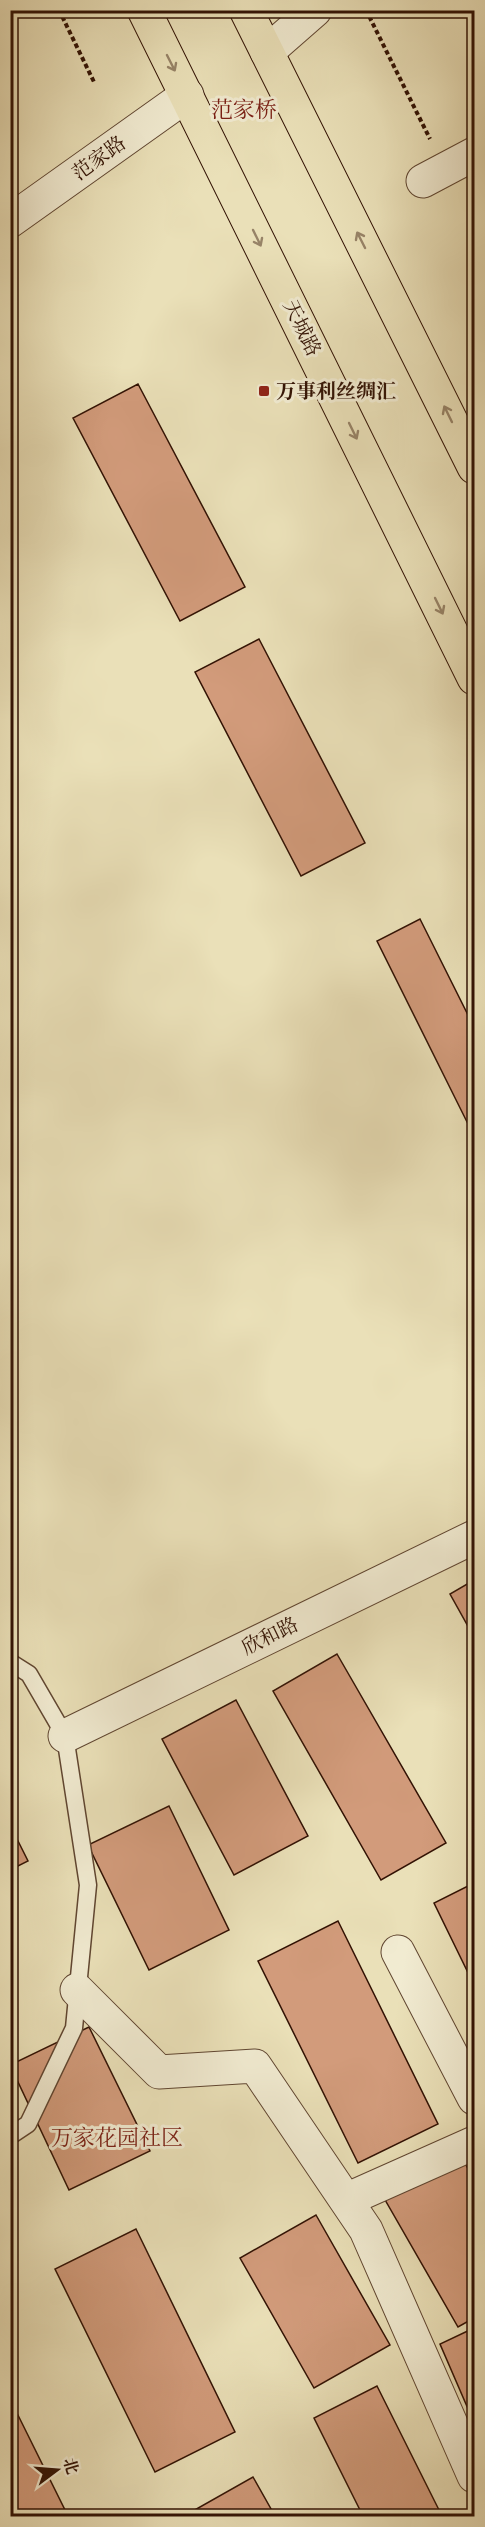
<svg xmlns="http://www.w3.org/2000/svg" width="485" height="2527" font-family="Cardo,'Noto Serif SC',serif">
	<rect width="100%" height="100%" fill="#eae0b8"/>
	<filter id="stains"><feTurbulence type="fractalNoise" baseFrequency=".00333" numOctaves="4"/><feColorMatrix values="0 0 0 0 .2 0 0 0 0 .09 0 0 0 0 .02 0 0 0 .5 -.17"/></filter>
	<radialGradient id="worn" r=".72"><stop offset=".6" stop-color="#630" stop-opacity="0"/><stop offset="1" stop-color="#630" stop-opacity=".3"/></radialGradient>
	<path fill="#d29b7b" stroke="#321204" stroke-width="1.5" d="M138 384 245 587 180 621 73 418Z
		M259 639 365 843 301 876 195 672Z
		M420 919 474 1027V1136L377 941Z
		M474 1580V1637L450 1594Z
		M337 1654 446 1843 381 1880 273 1691Z
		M236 1700 308 1836 234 1875 162 1739Z
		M169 1806 229 1930 149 1970 88 1845Z
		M10 1825 28 1861 10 1870Z
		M474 1883V1985L434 1903Z
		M338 1921 438 2124 358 2163 258 1961Z
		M89 2027 150 2151 69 2190 10 2065Z
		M460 2154 474 2180V2318L458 2327 384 2198Z
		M316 2215 390 2345 314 2388 240 2258Z
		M136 2229 235 2432 155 2472 55 2269Z
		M474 2328V2417L472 2418 440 2344Z
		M377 2386 442 2516H363L314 2418Z
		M10 2399 65 2510 53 2516H10Z
		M253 2477 275 2516H184Z"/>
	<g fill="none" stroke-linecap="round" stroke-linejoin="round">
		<defs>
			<path id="service" d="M10 1662 29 1674 65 1736 88 1885 74 2028 28 2124 10 2136"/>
			<path id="minor" d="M267 52 315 10
				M423 181 474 154
				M10 221 187 95
				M65 1736 474 1537
				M398 1952 474 2098
				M77 1990 159 2072 255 2066 366 2230 474 2476
				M346 2200 474 2143"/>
			<path id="primary" d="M144 10 474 678
				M246 10 474 467"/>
		</defs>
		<use href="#service" stroke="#604631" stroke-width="19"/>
		<use href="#minor" stroke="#604631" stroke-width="35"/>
		<use href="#primary" stroke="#321204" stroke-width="35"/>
		<path stroke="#321204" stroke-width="4" stroke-dasharray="4.5 3" stroke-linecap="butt" d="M59 10 94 82
			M366 10 430 139"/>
		<use href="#service" stroke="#f1ebd1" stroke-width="16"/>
		<use href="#minor" stroke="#f1ebd1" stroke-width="33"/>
		<use href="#primary" stroke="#eae0b8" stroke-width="33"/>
	</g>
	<defs><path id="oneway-shaft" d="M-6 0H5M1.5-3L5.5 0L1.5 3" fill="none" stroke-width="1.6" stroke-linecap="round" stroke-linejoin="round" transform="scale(1.5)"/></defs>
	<g stroke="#978367">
		<use href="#oneway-shaft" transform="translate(171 63) rotate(63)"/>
		<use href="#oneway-shaft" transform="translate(257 238) rotate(64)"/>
		<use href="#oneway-shaft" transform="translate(361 240) rotate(-117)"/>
		<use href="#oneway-shaft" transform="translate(448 414) rotate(-116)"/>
		<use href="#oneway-shaft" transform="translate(353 431) rotate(64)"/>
		<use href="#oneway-shaft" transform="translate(439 606) rotate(64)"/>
	</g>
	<rect fill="#8f2418" stroke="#f1ebd1" stroke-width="2" x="258" y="385" width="12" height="12" rx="3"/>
	<g text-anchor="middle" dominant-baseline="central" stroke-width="6" stroke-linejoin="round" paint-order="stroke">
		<g font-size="20" fill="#321204" stroke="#f1ebd1">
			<text transform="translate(99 158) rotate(-36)">范家路</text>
			<text transform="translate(302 328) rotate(64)">天城路</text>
			<text transform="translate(270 1636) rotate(-26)">欣和路</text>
		</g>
		<g font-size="20" font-weight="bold" fill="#321204" stroke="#f1ebd1" text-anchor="start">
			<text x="276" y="391">万事利丝绸汇</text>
		</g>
		<g font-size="22" fill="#7a1f14" stroke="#f1ebd1">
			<text x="244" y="110">范家桥</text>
			<text x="117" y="2138">万家花园社区</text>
		</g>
	</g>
	<rect width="485" height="2527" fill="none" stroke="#eae0b8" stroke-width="36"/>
	<rect x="12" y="12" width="461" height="2503" fill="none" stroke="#321204" stroke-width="3"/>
	<rect x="18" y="18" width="449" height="2491" fill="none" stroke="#321204" stroke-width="1.5"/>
	<g transform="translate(57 2470) rotate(74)" stroke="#f1ebd1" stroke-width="4.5" paint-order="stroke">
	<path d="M0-4.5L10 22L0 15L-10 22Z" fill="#321204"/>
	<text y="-9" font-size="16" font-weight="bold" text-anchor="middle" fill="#321204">北</text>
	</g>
	<rect width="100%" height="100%" filter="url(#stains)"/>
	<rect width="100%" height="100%" fill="url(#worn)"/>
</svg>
